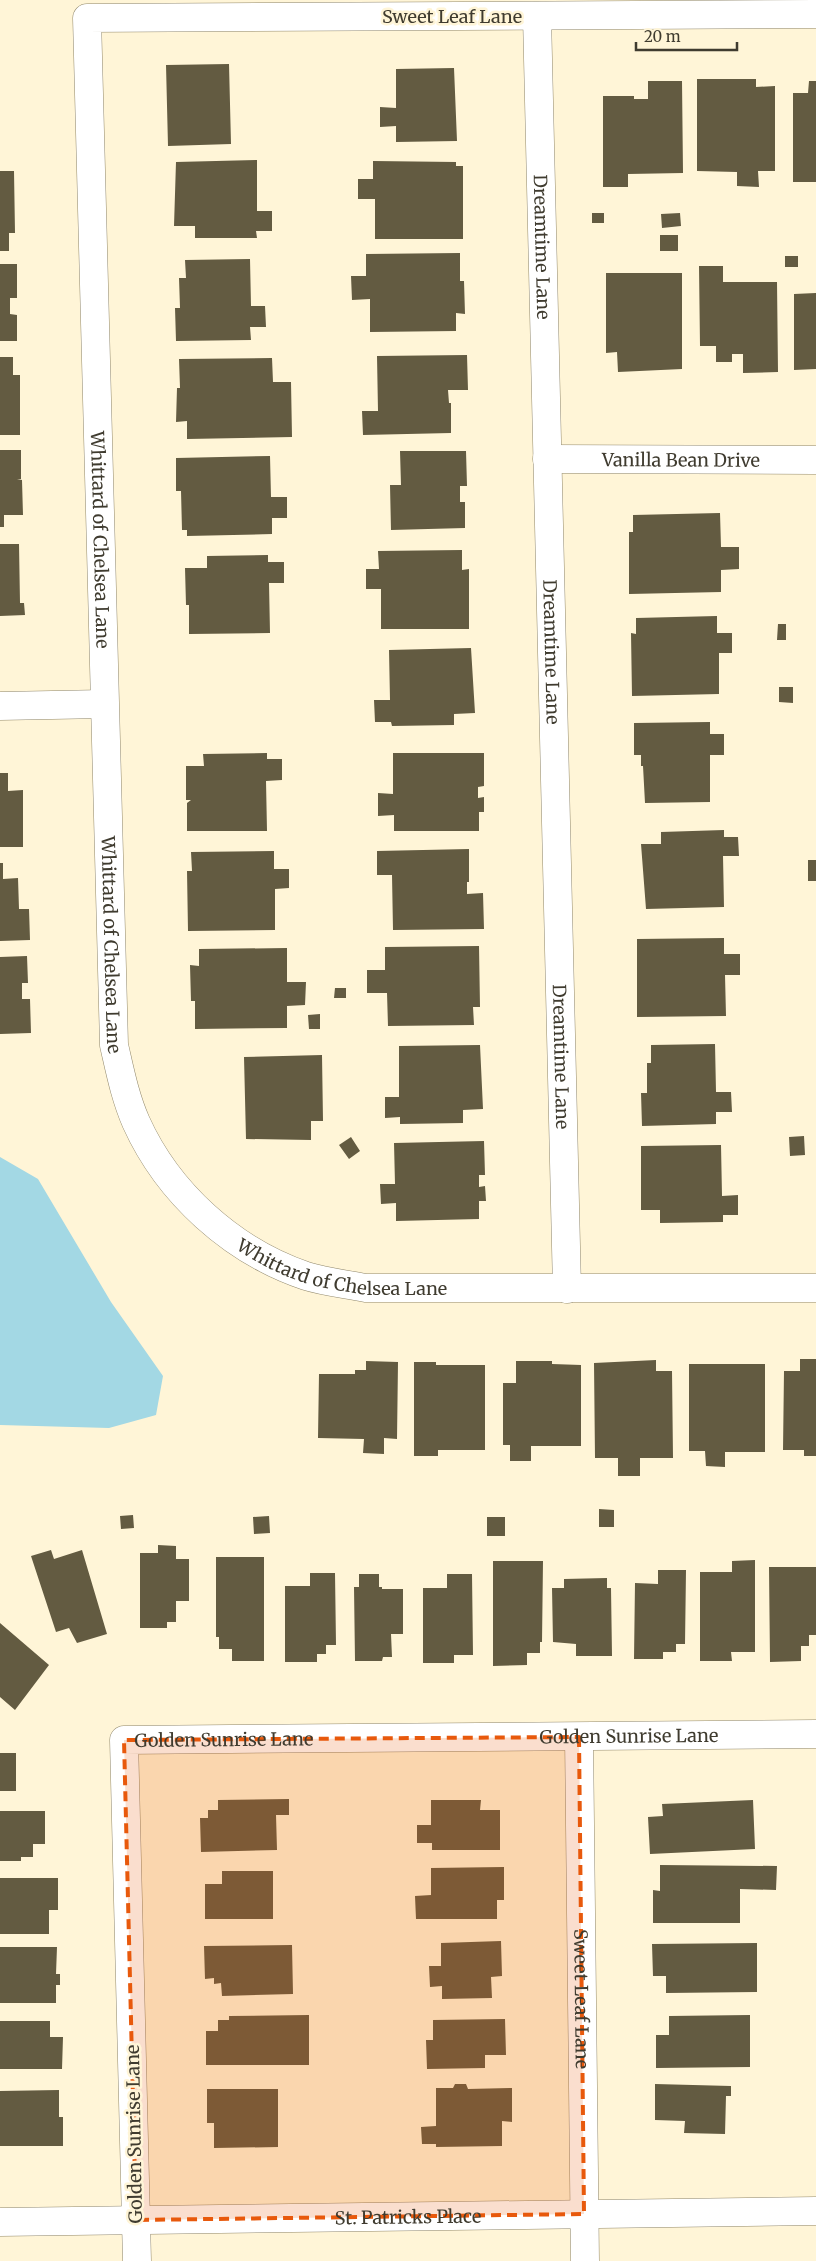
<svg xmlns="http://www.w3.org/2000/svg" width="816" height="2261" font-family="Merriweather,serif">
	<rect width="100%" height="100%" fill="#fff5d7"/>
	<path fill="#a3d8e4" d="M0 1157 38 1179 111 1302 163 1376 156 1415 109 1428 0 1425Z"/>
	<path fill="#635b41" d="M229 64 231 144 168 146 166 65Z
		M454 68 457 141 396 142V126L380 127V107L396 108V69Z
		M697 79H756V87L775 86V171H758L759 187 737 186V172L697 171Z
		M648 81H682L683 173 628 174V187H603V96H634V99H648Z
		M809 81H816V182H793V93H808Z
		M257 160V211H272V231H256L257 238H195V226H174L176 162Z
		M373 161 456 162V166H463V239H375V199H358V179H373Z
		M0 171H14L15 233H9V251H0Z
		M592 213H604V223H592Z
		M680 213 681 226 662 228 661 214Z
		M660 235H678V251H660Z
		M460 253V281H464L465 314 456 313V331L370 332V299L352 300 351 276H366V254Z
		M785 256H798V267H785Z
		M250 259 251 306H265L266 327H250L251 340 176 341 175 308H180L179 278H186L185 260Z
		M0 264H17V298H10V314L17 315V341H0Z
		M699 266H723V282H777L778 372 743 373V354H732V362H716V346H700Z
		M606 273H682V369L618 372 617 352 606 353Z
		M816 293V369L794 370V294Z
		M467 355 468 390H448L449 403H451V433L363 435 362 411H378L377 356Z
		M0 357H13V375H20V435H0Z
		M272 358 273 382H291L292 437 187 439V421L176 422 177 388H180L179 359Z
		M0 450H21V479H17L22 480 23 515H4V527H0Z
		M400 451H466L467 486H460V502H465V528L391 530 390 485H401Z
		M270 456 271 497H287V518H272V534L187 536V530H182L181 491H176V458Z
		M720 513 721 547H739V569L721 570V592L629 594V532H633V515Z
		M0 544H19L20 603H24L25 615 0 616Z
		M462 550V570L469 569V629H381V589H366V569H379L378 551Z
		M268 555V562H284V583H269L270 633 189 634V605H186L185 568H207V556Z
		M717 616V633H732V653H719V694L632 696 631 633 636 634V618Z
		M778 624H786V640H777Z
		M471 648 475 713 454 714V725L392 726 391 722H375L374 700H390L389 650Z
		M779 687H793V703L779 702Z
		M710 722V734H724V755H710V802L645 803 643 766H641V755H634V723Z
		M267 753V759H282V780L266 781 267 831H187V803L191 800H186V766H204L203 754Z
		M393 753H484V786L478 787V798L484 797V812H479V831H394V815L378 816V793L393 794Z
		M0 773H8V791L23 790V847H0Z
		M724 830V837H738L739 856H723L724 907 646 909 641 844H661V832Z
		M469 849V882H467V894L483 893 484 929 393 930 392 875H377V851Z
		M274 851V869H289V888L275 889V930L188 931 187 871H192L191 852Z
		M808 860H816V881H808Z
		M0 863H3V879L18 878 19 909H29L30 940 0 941Z
		M724 938V954H740V975H725L726 1016 637 1017V939Z
		M479 946 480 1007H473L474 1025 388 1026 387 993H367V970H385V947Z
		M287 948V982H306L305 1005 287 1006V1028L195 1029V1001H191L190 965 199 966V949Z
		M27 956 28 983H22V999H30L31 1033 0 1034V957Z
		M335 988H346V998H334Z
		M320 1014V1029H309L308 1015Z
		M715 1044 716 1092H731L732 1112H716V1124L642 1126 641 1093H647V1063H651V1045Z
		M480 1045 483 1109 463 1110V1123L400 1124V1117L385 1118V1097H399V1046Z
		M322 1055 323 1121H311V1140L246 1139 244 1057Z
		M804 1136 805 1155 790 1156 789 1137Z
		M351 1137 360 1151 349 1159 339 1145Z
		M484 1141 485 1175H479V1187L485 1186 486 1201H479V1219L396 1221V1203L381 1204 380 1184H395L394 1143Z
		M721 1145 722 1196 738 1195V1215H723V1222L660 1223V1210H641V1146Z
		M800 1359H816V1456H804V1450H783L784 1371H800Z
		M656 1360V1371H672L673 1458H640V1476H618V1458H595L594 1363Z
		M366 1361 398 1362 397 1439 384 1438V1454L363 1453 364 1439 318 1438 319 1374H355V1370H366Z
		M516 1361H552V1364L581 1365V1446H531V1461H510V1445H503V1383H516Z
		M414 1362H436V1365H485V1450H438V1456H414Z
		M689 1364H765V1452H725V1467L706 1466 705 1451H689Z
		M599 1509 614 1510V1527H599Z
		M133 1515 134 1528 121 1529 120 1516Z
		M269 1516 270 1533 254 1534 253 1517Z
		M487 1517H505V1536H487Z
		M158 1545 176 1546V1559H189V1601H176V1622H167V1628H140V1553H158Z
		M51 1550 54 1559 82 1550 107 1634 77 1643 69 1628 56 1632 31 1556Z
		M216 1557H264V1661H232V1649H219V1637H216Z
		M755 1560V1652H731L732 1661H700V1572H732V1561Z
		M493 1561H543L542 1642H540V1653H527V1665L493 1666Z
		M769 1567H816V1635H809V1646H801V1661L770 1662Z
		M658 1570H686L685 1644H676V1652H663V1659H634L635 1583 658 1584Z
		M310 1573H335L336 1645H326V1654H317V1662H285V1586H310Z
		M359 1574H379V1587H382V1589H403V1634H391L392 1657H383L382 1661H355L354 1587H359Z
		M447 1574H472L473 1655H454V1663H423V1588H447Z
		M607 1578V1588H611L612 1656H576V1644L553 1642 552 1588H564V1579Z
		M0 1623 49 1665 15 1710 0 1697Z
		M0 1753H16V1791H0Z
		M289 1799V1815H276L277 1850 201 1852 200 1818H208V1810H218V1800Z
		M431 1800H481L480 1810H500V1850H432V1843H417V1825H431Z
		M753 1800 755 1849 650 1854 648 1817 663 1816 662 1804Z
		M0 1811H45V1844H33V1857H21V1861H0Z
		M660 1865 777 1866 776 1890 740 1889V1923H653V1890L660 1891Z
		M504 1867V1900H497V1919H416L415 1896 431 1895V1868Z
		M222 1871H273V1919H205V1884H222Z
		M0 1878H58V1910H49V1934H0Z
		M501 1941 502 1976 491 1977 492 1998 442 1999V1986L430 1987 429 1966H441V1943Z
		M757 1943V1992L666 1993V1976H653L652 1944Z
		M292 1945 293 1994 222 1996 221 1983 214 1984V1978L205 1979 204 1946Z
		M0 1947H57L56 1974H60V1985H56V2003H0Z
		M309 2015V2065H206V2031H218V2020H229V2016Z
		M750 2015V2067L656 2068V2035H669V2016Z
		M505 2019 506 2055H485V2068L427 2069 426 2040H433V2020Z
		M0 2021H50V2037H63L62 2069H0Z
		M455 2084H466L468 2089 512 2088V2122L502 2121V2146L436 2147V2144H422L421 2127 436 2126V2088H453Z
		M655 2084 731 2086V2096H726L725 2134 684 2133 685 2121 655 2120Z
		M207 2089H278V2147L214 2148V2123H207Z
		M59 2090V2117H63V2146H0V2091Z"/>
	<g fill="none" stroke-linecap="round" stroke-linejoin="round">
		<defs>
			<g id="minor">
				<path id="s1" d="M816 14 87 18 114 1045C120 1071 125 1097 136 1122 168 1193 232 1251 306 1276 325 1282 346 1284 366 1288H816"/>
				<path id="s2" d="M537 16 567 1289"/>
				<path id="s3" d="M547 459 816 460"/>
				<path d="M0 706 104 704"/>
				<path id="s4" d="M579 1737 585 2261"/>
				<path id="s5" d="M0 2222 816 2211"/>
				<path id="s6" d="M137 2261 124 1740 816 1734"/>
			</g>
		</defs>
		<use href="#minor" stroke="#91886c" stroke-width="29"/>
		<use href="#minor" stroke="#fff" stroke-width="28"/>
	</g>
	<path fill="#e8590c" fill-opacity="0.2" stroke="#e8590c" stroke-width="4" stroke-dasharray="10 6" stroke-linejoin="round" d="M579 1737 584 2214 136 2220 124 1740Z"/>
	<g text-anchor="middle" dominant-baseline="central" stroke-width="5" stroke-linejoin="round" paint-order="stroke">
		<g font-size="18" fill="#3f3b2f" stroke="#fff5d7">
			<text x="452" y="16">Sweet Leaf Lane</text>
			<text stroke="none"><textPath href="#s2" startOffset="231">Dreamtime Lane</textPath></text>
			<text stroke="none"><textPath href="#s3" startOffset="134">Vanilla Bean Drive</textPath></text>
			<text stroke="none"><textPath href="#s1" startOffset="1251">Whittard of Chelsea Lane</textPath></text>
			<text stroke="none"><textPath href="#s2" startOffset="636">Dreamtime Lane</textPath></text>
			<text stroke="none"><textPath href="#s1" startOffset="1656">Whittard of Chelsea Lane</textPath></text>
			<text stroke="none"><textPath href="#s2" startOffset="1041">Dreamtime Lane</textPath></text>
			<text stroke="none"><textPath href="#s1" startOffset="2106">Whittard of Chelsea Lane</textPath></text>
			<text stroke="none"><textPath href="#s6" startOffset="1026">Golden Sunrise Lane</textPath></text>
			<text stroke="none"><textPath href="#s6" startOffset="621">Golden Sunrise Lane</textPath></text>
			<text stroke="none"><textPath href="#s4" startOffset="262">Sweet Leaf Lane</textPath></text>
			<text transform="translate(134 2134) rotate(-91)">Golden Sunrise Lane</text>
			<text stroke="none"><textPath href="#s5" startOffset="408">St. Patricks Place</textPath></text>
		</g>
	</g>
	<path d="M636 42v8h101v-8" fill="none" stroke="#3f3b2f" stroke-width="2.5"/>
	<text x="644" y="42" font-size="15" fill="#3f3b2f" stroke="#fff5d7" stroke-width="4" paint-order="stroke">20 m</text>
</svg>
